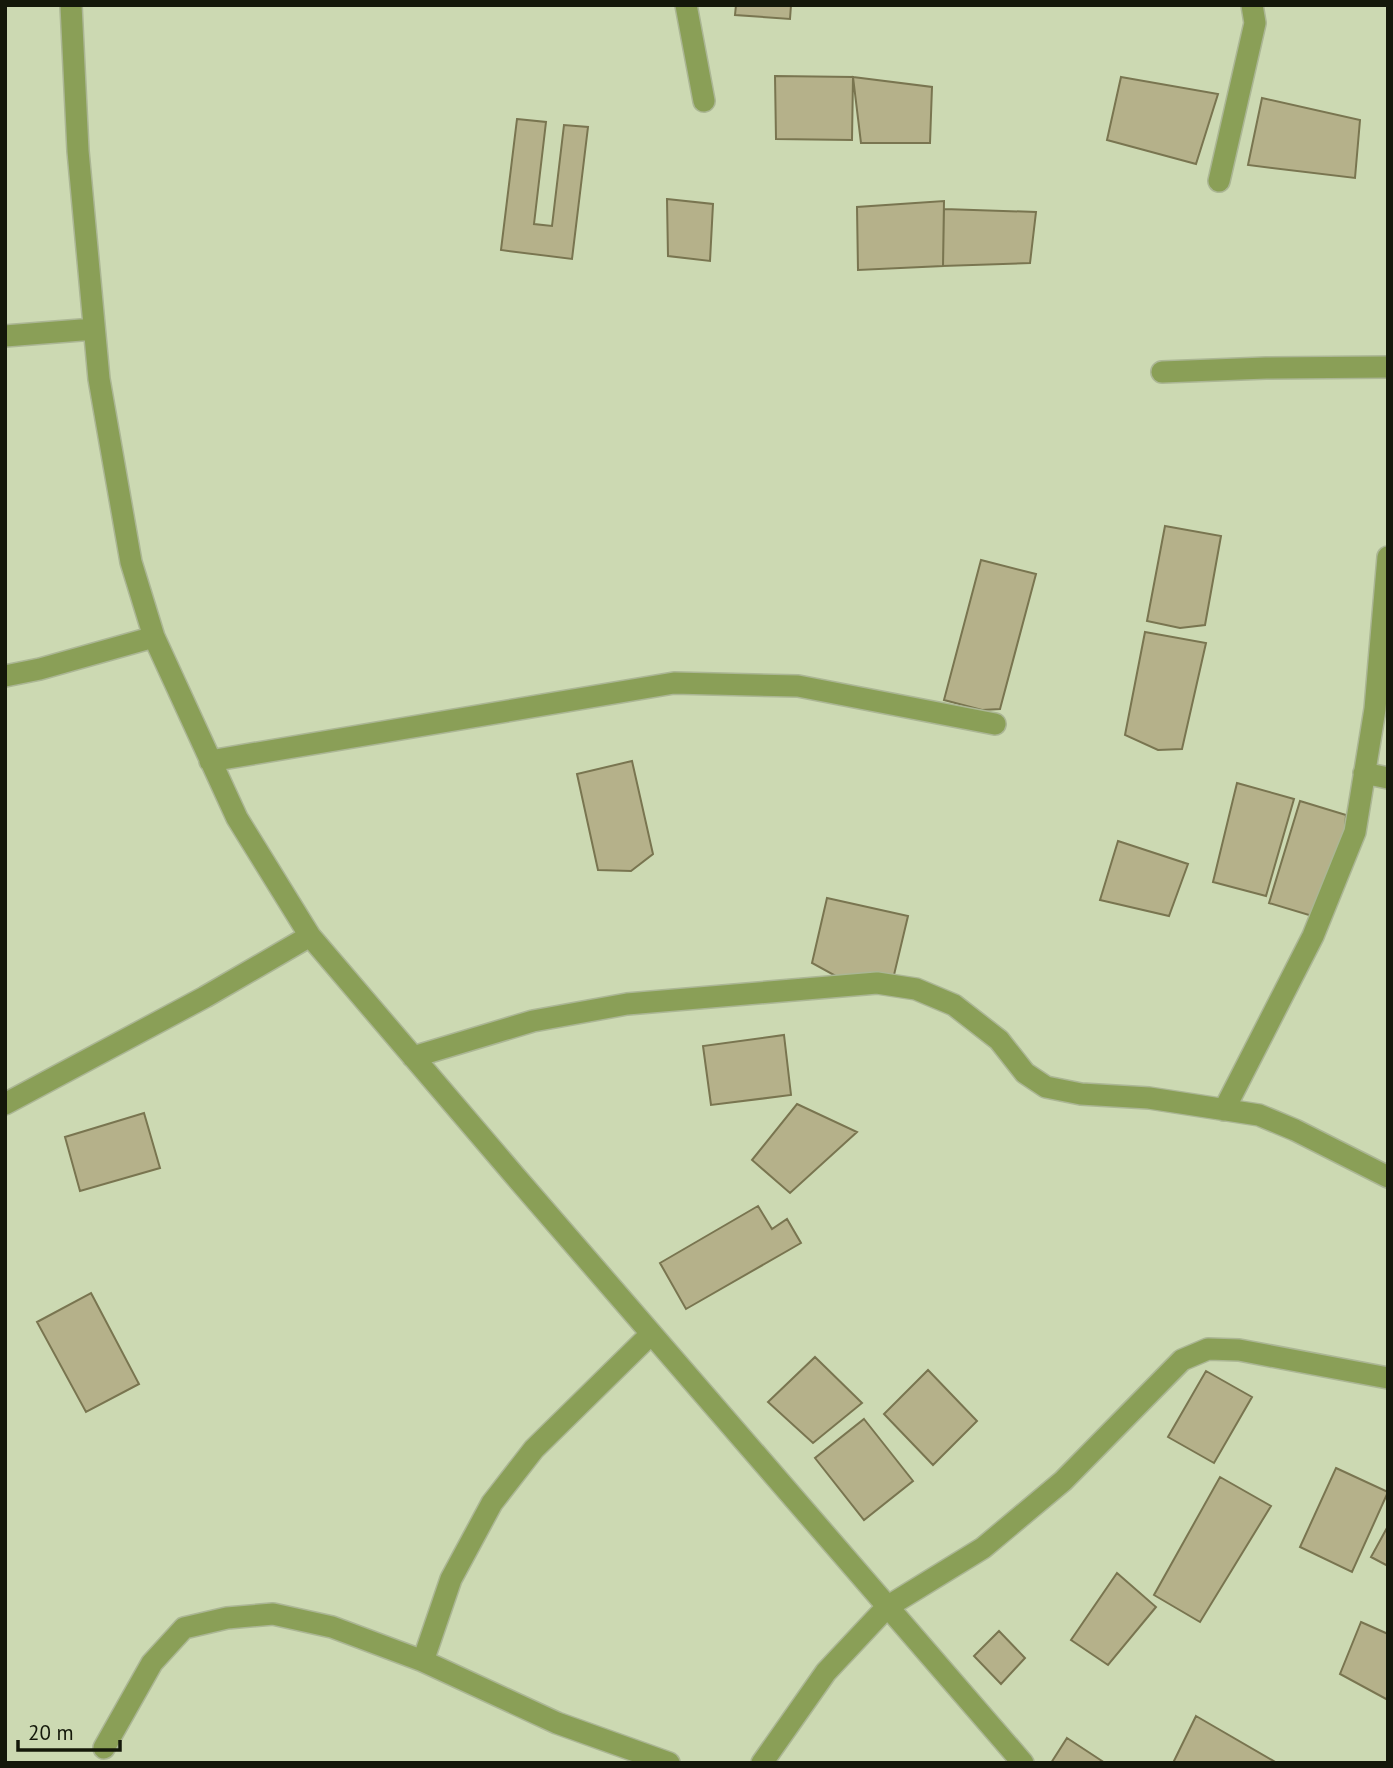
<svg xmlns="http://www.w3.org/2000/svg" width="1393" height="1768" font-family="'PT Sans',sans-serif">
	<rect width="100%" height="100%" fill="#ccd9b2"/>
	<path fill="#b5b18a" stroke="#797550" stroke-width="2" d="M736 5H791L790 19 735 15Z
		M775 76 853 77 852 140 776 139Z
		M853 77 932 87 930 143H861Z
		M1121 77 1218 94 1196 164 1107 140Z
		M1262 98 1360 120 1355 178 1248 165Z
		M517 119 546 122 534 224 552 226 564 125 588 127 572 259 501 250Z
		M667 199 713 204 710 261 668 256Z
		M944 201 943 266 858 270 857 207Z
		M944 209 1036 212 1030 263 943 266Z
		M1165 526 1221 536 1205 625 1180 628 1147 621Z
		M981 560 1036 574 1000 709 982 710 944 700Z
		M1145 632 1206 643 1182 749 1158 750 1125 735Z
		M632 761 653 854 631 871 598 870 577 774Z
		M1237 783 1294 799 1266 896 1213 882Z
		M1300 801 1346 815 1345 831 1319 918 1269 903Z
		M1118 841 1188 864 1169 916 1100 900Z
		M827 898 908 916 894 975 852 985 812 963Z
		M784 1035 791 1095 711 1105 703 1046Z
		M797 1104 857 1132 790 1193 752 1160Z
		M144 1113 160 1168 80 1191 65 1137Z
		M758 1206 772 1229 787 1219 801 1243 686 1309 660 1263Z
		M91 1293 139 1384 86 1412 37 1322Z
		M815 1357 862 1403 813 1443 768 1402Z
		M928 1370 977 1421 933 1465 884 1414Z
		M1206 1371 1252 1397 1214 1463 1168 1437Z
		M864 1419 913 1481 864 1520 815 1458Z
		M1336 1468 1388 1492 1352 1572 1300 1547Z
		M1220 1477 1271 1506 1200 1622 1154 1595Z
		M1388 1526V1566L1371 1557Z
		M1117 1573 1156 1607 1108 1665 1071 1640Z
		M1361 1622 1388 1634V1700L1340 1674Z
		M999 1631 1025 1658 1001 1684 974 1656Z
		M1196 1716 1277 1763H1173Z
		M1067 1738 1105 1763H1051Z"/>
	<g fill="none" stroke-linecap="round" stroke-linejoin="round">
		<defs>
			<path id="minor" d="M71 5 78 151 99 379 131 562 154 637 237 818 310 936 515 1176 1023 1763
				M686 5 704 101
				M1219 181 1255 23 1252 5
				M5 336 94 329
				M1162 372 1266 368 1388 367
				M5 676 40 669 154 637
				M210 761 674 683 798 686 995 724
				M1364 773 1388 778
				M413 1057 533 1021 627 1004 877 983 916 989 954 1005 999 1040 1025 1073 1046 1087 1081 1094 1149 1098 1259 1115 1295 1130 1388 1177
				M5 1104 205 997 310 936
				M1224 1110 1313 936 1355 832 1375 709 1388 557
				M423 1661 451 1579 492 1503 534 1449 651 1334
				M104 1748 152 1663 184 1628 227 1618 273 1614 332 1627 423 1661 557 1723 669 1763
				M762 1763 826 1672 887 1607 983 1548 1063 1481 1182 1360 1208 1349 1239 1350 1388 1378"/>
		</defs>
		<use href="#minor" stroke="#abb694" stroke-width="24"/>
		<use href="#minor" stroke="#8a9f57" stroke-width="21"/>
	</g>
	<rect width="1393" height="1768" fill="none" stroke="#14180a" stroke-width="14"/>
	<path d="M18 1740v10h102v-10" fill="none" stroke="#14180a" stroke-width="3.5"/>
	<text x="28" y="1740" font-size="21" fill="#14180a" stroke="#ccd9b2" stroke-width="5" paint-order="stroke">20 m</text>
</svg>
